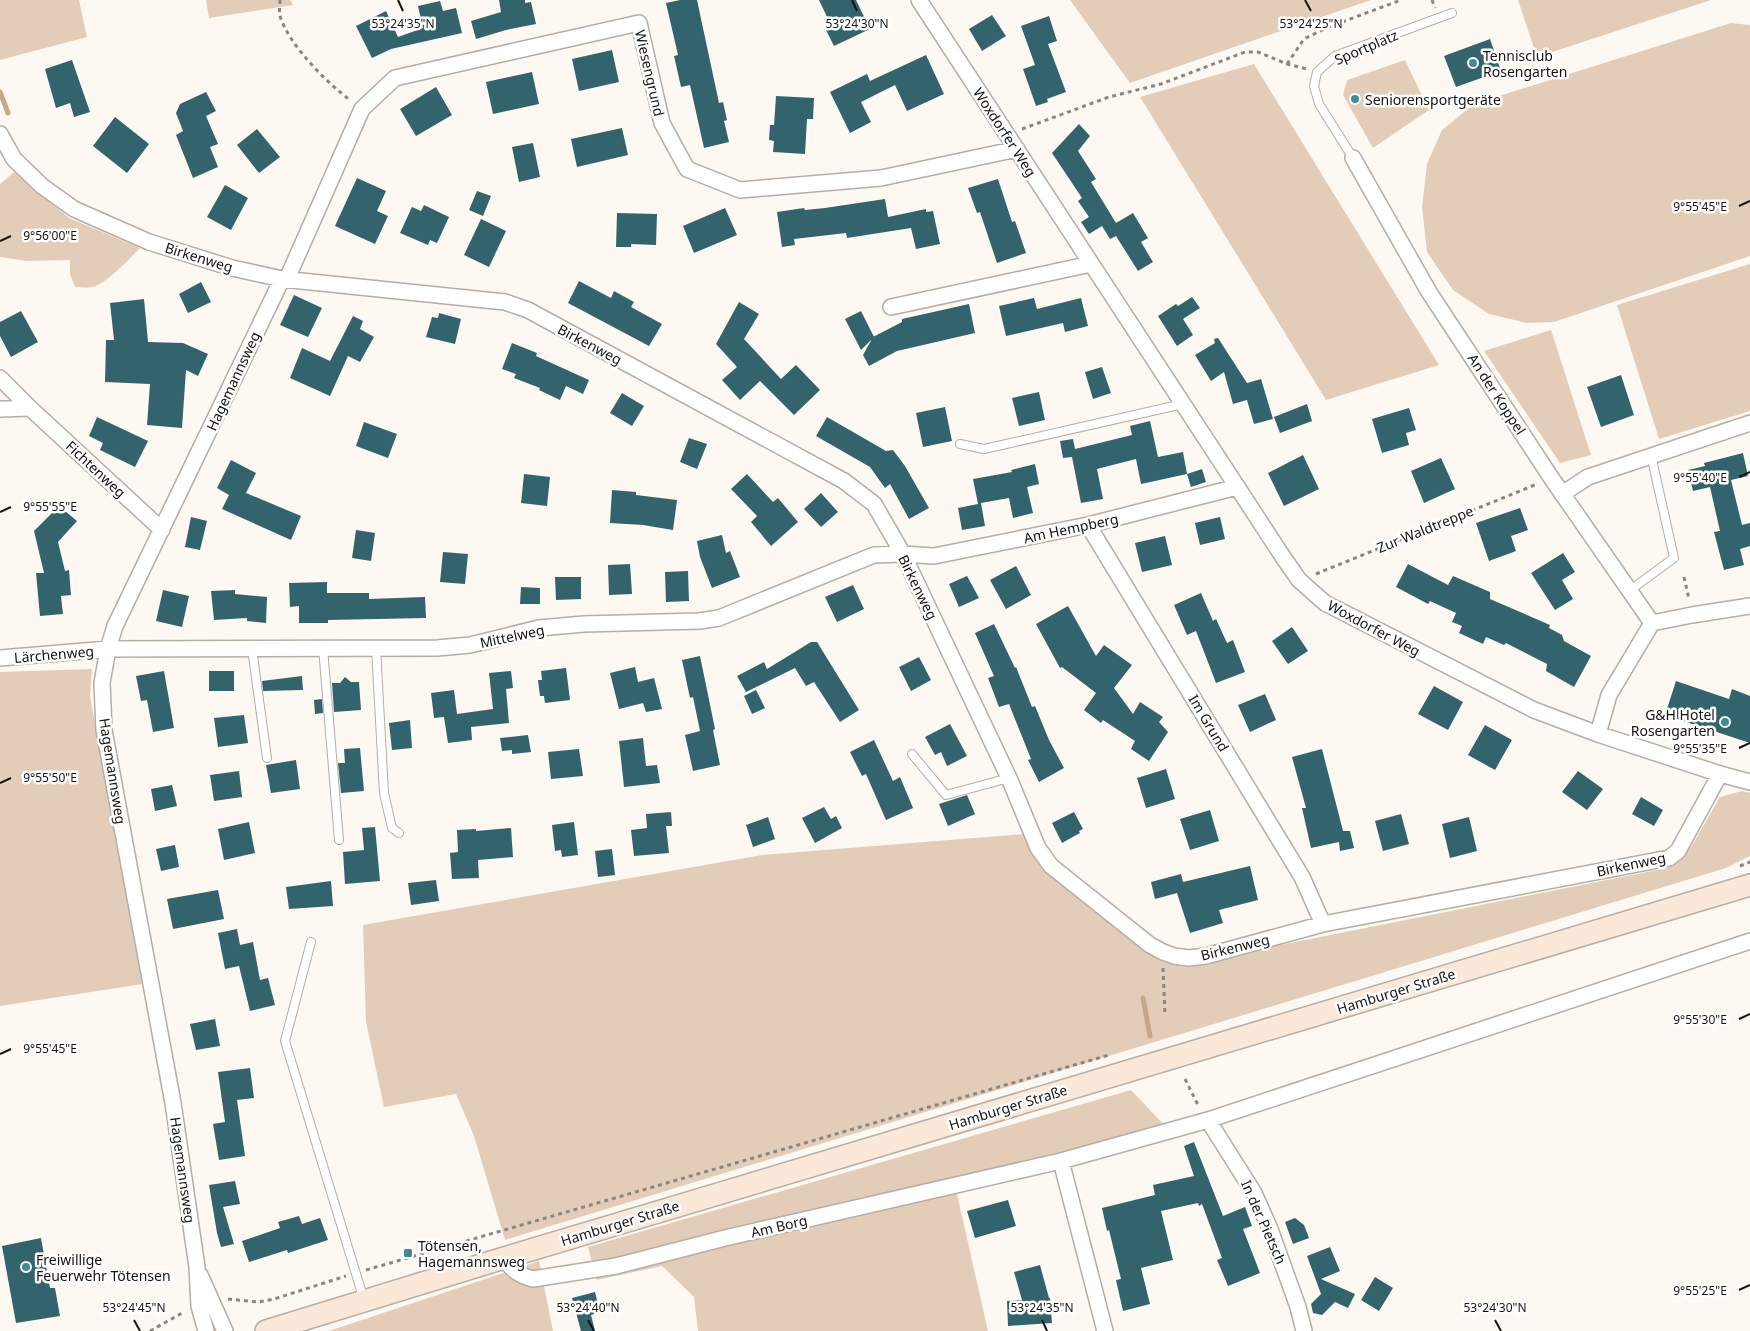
<svg xmlns="http://www.w3.org/2000/svg" width="1750" height="1331" font-family="'Noto Sans',sans-serif">
	<rect width="100%" height="100%" fill="#fef8f2"/>
	<path fill="#e3cdb9" d="M0 0H79L87 37 0 60Z
		M206 0H290L293 5 209 18Z
		M1070 0H1371L1130 83Z
		M1518 0H1711L1537 57Z
		M1731 23 1750 25V256L1554 322 1527 323 1489 314 1453 290 1427 252 1422 207 1427 164 1442 130 1474 104Z
		M1405 60 1429 110 1373 148 1343 95 1347 80Z
		M1254 64 1439 365 1326 400 1140 97Z
		M14 172 69 218 140 248C128 260 114 276 98 285 91 289 83 287 75 287L70 274V260L27 261 0 257V184Z
		M1750 264V411L1659 439 1617 305Z
		M1551 330 1591 455 1560 463 1484 351Z
		M92 669 90 696 143 984 0 1006V672Z
		M1742 791 1750 793V856L1726 868 505 1240 474 1136 456 1094 384 1107 366 1022 363 925 762 855 1024 834 1039 863 1152 954 1185 964 1667 868 1691 847 1720 797Z
		M1131 1090 1169 1130 957 1194 988 1331H698L694 1297 662 1266 597 1280 588 1247Z
		M539 1261 553 1331H329Z"/>
	<g fill="none" stroke-linecap="round" stroke-linejoin="round">
		<path stroke="#c7a78a" stroke-width="5" d="M0 92 8 113
			M1143 998 1150 1036"/>
	</g>
	<path fill="#33646d" d="M499 0H525V3L531 2 536 24 506 30 476 39 471 21 501 12Z
		M680 0H697L719 103 723 102 727 120 724 121 729 142 704 148 690 85 681 87 674 56 678 55 666 3Z
		M819 0H856L870 29 834 46 824 26 830 23Z
		M440 1 443 11 456 8 462 33 391 49 372 58 356 26 386 11 398 37 423 28 418 6Z
		M992 15 1006 36 982 51 969 29Z
		M1049 16 1057 41 1048 44 1066 92 1047 99 1048 102 1036 106 1023 69 1035 65 1021 26Z
		M1490 39 1501 71 1456 87 1444 56Z
		M612 50 619 82 579 91 572 59Z
		M926 55 944 94 907 111 895 85 861 102 871 122 850 133 830 92 867 74 870 81Z
		M72 60 90 112 74 117 70 103 56 108 45 69Z
		M532 72 539 104 493 114 486 82Z
		M436 87 452 115 416 136 400 109Z
		M206 92 216 111 206 116 218 144 210 147 218 167 193 178 176 135 183 131 176 113 180 104Z
		M776 96 814 98 813 119H807L805 154 773 152 774 141 769 140 770 125H774Z
		M115 117 149 144 127 173 93 146Z
		M1079 124 1090 136 1078 151 1096 179 1091 182 1116 223 1133 213 1148 238 1141 242 1153 262 1138 271 1116 236 1110 239 1102 226 1089 234 1081 222 1089 217 1078 201 1082 198 1052 153Z
		M622 128 628 155 577 167 571 139Z
		M257 129 280 157 259 173 237 145Z
		M533 143 540 177 519 182 512 147Z
		M357 178 386 191 377 211 388 216 375 244 335 226Z
		M998 179 1012 222 1015 221 1026 253 997 263 980 212 977 213 968 188Z
		M225 185 248 198 231 230 207 217Z
		M477 191 491 196 483 216 469 210Z
		M885 199 888 217 926 209V212L933 211 940 244 916 249 911 228 847 238 846 233 794 239 795 245 782 247 777 212 804 208 805 210 825 208Z
		M424 205 449 217 437 243 430 240 428 245 400 233 412 207 421 211Z
		M725 208 737 235 694 253 683 226Z
		M617 213 657 214 656 245 631 244V247H616Z
		M481 219 506 231 489 267 464 255Z
		M579 281 611 298 614 291 634 302 631 307 662 324 649 346 568 303Z
		M201 282 211 302 188 313 179 294Z
		M294 295 322 308 308 337 280 325Z
		M1192 297 1200 308 1183 319 1193 335 1177 346 1158 316 1176 304 1178 306Z
		M1034 298 1037 309 1081 298 1088 326 1065 332 1063 323 1006 336 999 306Z
		M144 299 148 342 183 343 208 354 198 376 186 370 182 428 147 425 150 384 105 382 106 340H114L110 303Z
		M739 302 759 314 744 339 781 379 796 365 820 390 794 415 760 381 740 400 722 380 737 367 716 344Z
		M969 304 975 333 897 351 869 366 863 355 873 337 902 322V319Z
		M21 311 38 342 11 357 0 336V322Z
		M861 311 874 337 861 350 845 319Z
		M439 313 461 319 455 344 426 337 432 317 438 318Z
		M353 316 363 321 360 329 374 337 360 362 348 356 330 396 290 378 302 348 330 361Z
		M1218 338 1247 383 1261 379 1273 419 1254 424 1247 400 1233 404 1224 372 1211 381 1195 355 1215 343 1214 339Z
		M512 343 537 353 536 356 589 380 583 394 566 386 560 400 539 390 540 388 514 378 516 374 502 369Z
		M1102 367 1111 393 1093 399 1085 372Z
		M1621 375 1634 415 1601 427 1587 387Z
		M1039 392 1045 420 1019 426 1012 398Z
		M622 393 644 406 632 426 610 413Z
		M1307 404 1312 421 1280 433 1274 417Z
		M945 407 952 441 923 447 916 413Z
		M1409 408 1416 430 1406 433 1409 445 1382 453 1372 419Z
		M97 417 148 441 135 467 100 450 103 443 89 436Z
		M827 417 886 451 893 450 905 466 929 508 909 519 890 484 885 488 870 467 816 436Z
		M1150 421 1158 457 1183 452 1187 474 1141 484 1136 459 1097 469 1103 499 1081 503 1072 457 1063 458 1060 441 1073 439 1075 449 1132 435 1130 426Z
		M364 422 397 434 388 458 356 446Z
		M689 438 707 444 697 469 680 462Z
		M1743 453 1748 476 1731 480 1742 525 1750 523V546L1740 549 1744 565 1724 570 1714 532 1720 531 1710 487 1693 491 1688 470 1705 466 1704 463Z
		M1303 455 1319 489 1284 506 1268 473Z
		M1441 458 1455 489 1424 503 1411 471Z
		M231 460 256 473 246 493 301 516 291 540 222 509 229 495 217 488Z
		M1035 464 1039 484 1027 487 1033 513 1013 518 1009 498 981 503 985 526 962 530 958 508 978 504 973 479 1012 472 1011 470Z
		M1202 469 1206 482 1191 487 1187 474Z
		M524 474 550 477 547 506 521 503Z
		M747 474 773 502 778 498 798 522 771 546 751 522 757 516 731 489Z
		M612 490 636 492V495L677 500 673 530 643 525 610 523Z
		M821 493 838 512 821 527 804 509Z
		M59 506 77 521 58 542 65 571 69 570 71 595 61 596 63 614 40 616 36 573H44L34 531Z
		M1520 508 1528 530 1511 536 1516 551 1489 561 1476 523Z
		M191 517 207 521 200 550 185 547Z
		M1220 517 1225 539 1200 545 1195 523Z
		M356 530 375 533 371 561 352 558Z
		M722 535 726 553 730 551 740 577 712 588 700 557 697 541Z
		M1165 536 1172 565 1142 572 1135 543Z
		M443 552 468 554 465 584 440 582Z
		M1563 553 1575 572 1562 580 1573 599 1555 610 1531 573Z
		M630 564 632 594 609 595 608 565Z
		M1408 564 1448 585 1453 576 1490 592V599L1550 625 1549 628 1562 635 1564 641 1591 656 1574 687 1546 671 1547 664 1506 643 1504 645 1486 637 1483 644 1459 633 1462 626 1452 622 1456 613 1430 601 1428 604 1396 587Z
		M1016 566 1031 595 1006 609 990 580Z
		M688 571 689 601 666 602 665 572Z
		M967 576 979 598 959 607 949 584Z
		M555 577H581V599L556 600Z
		M327 582V593H369V599L425 597 426 618 328 620V623H299V606L290 607 289 583Z
		M853 585 864 609 837 622 825 597Z
		M521 587 540 588V604H520Z
		M163 590 189 596 182 627 156 621Z
		M235 590V594L267 597 266 623 247 621V618L214 620 211 591Z
		M1201 593 1213 621 1216 619 1227 643 1233 640 1245 672 1216 683 1196 631 1187 635 1174 605Z
		M1068 606 1096 656 1104 645 1132 665 1114 688 1133 714 1140 702 1163 717 1159 722 1168 732 1149 761 1131 749 1135 741 1103 720 1101 723 1084 710 1096 693 1062 667 1060 668 1036 624Z
		M994 624 1015 668 1016 667 1032 707 1035 706 1049 740 1064 768 1039 782 1028 760 1031 759 1009 704 999 707 988 678 994 676 975 633Z
		M1292 627 1308 651 1288 664 1272 641Z
		M811 642H817L859 710 840 722 814 682 806 686 795 668 746 692 737 676 764 662 767 669Z
		M700 656 715 729 713 730 720 765 693 771 685 735 700 731 693 697 690 698 682 660Z
		M919 657 931 680 911 691 899 667Z
		M635 667 638 682 654 678 662 709 646 712 643 703 619 709 610 673Z
		M566 668 570 700 545 703 544 696H540L538 680H542L541 671Z
		M164 671 174 728 153 732 147 700 141 701 136 676Z
		M209 671H234V691H209Z
		M511 671 513 688 506 689 509 723 471 727 472 740 448 743 444 717 434 718 431 693 454 690 457 714 493 709 489 673Z
		M302 676 303 690 263 691 262 681Z
		M345 677 351 682H359L361 710 334 712 332 683H340Z
		M1676 681 1729 699 1732 689 1750 696V743L1665 715Z
		M1434 686 1463 702 1448 730 1418 714Z
		M756 690 765 708 752 714 744 696Z
		M1265 694 1276 720 1250 732 1238 705Z
		M322 699 323 713 315 714 314 700Z
		M244 715 248 743 218 747 214 718Z
		M410 720 412 748 392 750 389 723Z
		M950 724 967 756 947 766 941 752 935 755 925 737Z
		M1485 725 1512 740 1495 770 1468 755Z
		M528 735 531 752 512 754V750L502 751 500 738Z
		M643 738 646 766 657 765 660 783 624 787 619 741Z
		M874 740 893 781 900 777 913 808 886 820 866 774 862 776 850 752Z
		M360 748 364 791 341 793 338 763H345L344 749Z
		M579 749 583 776 551 779 548 752Z
		M1322 749 1343 831H1350L1354 848 1340 851 1339 842 1311 848 1302 808H1306L1292 757Z
		M296 760 300 789 271 793 266 765Z
		M1166 769 1175 799 1146 808 1137 778Z
		M239 771 242 797 214 801 210 775Z
		M1578 771 1603 789 1587 810 1562 792Z
		M172 785 177 806 155 811 151 789Z
		M967 795 975 814 948 826 939 804Z
		M1641 797 1663 810 1654 826 1632 814Z
		M824 807 831 819 836 816 842 828 815 843 802 818Z
		M1210 810 1219 841 1190 850 1180 819Z
		M671 812 672 826H666L669 853 634 856 631 830 647 828 646 814Z
		M1074 812 1083 829 1079 831 1080 833 1062 843 1052 823Z
		M1401 814 1409 844 1383 851 1375 821Z
		M768 817 775 839 753 847 746 825Z
		M1469 817 1477 851 1450 858 1442 824Z
		M249 822 255 853 224 860 218 829Z
		M574 822 578 855 562 857 561 850 555 851 552 825Z
		M375 827 380 881 345 884 343 852 364 850 362 828Z
		M511 828 513 857 478 860 479 878 452 879 450 853 458 852 457 830 476 829V831Z
		M175 845 179 867 161 871 156 849Z
		M612 849 615 875 598 877 595 851Z
		M1250 866 1258 900 1219 910 1223 923 1190 933 1177 893 1155 899 1151 882 1181 874 1183 882Z
		M436 880 439 901 411 905 408 883Z
		M331 881 333 906 289 909 286 887Z
		M218 890 224 919 173 929 167 899Z
		M237 929 240 945 253 942 260 980 268 978 275 1005 250 1011 239 966 225 969 218 933Z
		M215 1019 220 1046 196 1050 190 1024Z
		M250 1068 254 1098 237 1100 245 1156 219 1160 213 1124 225 1122 218 1072Z
		M1194 1142 1223 1216 1245 1207 1252 1226 1243 1229 1260 1273 1228 1286 1217 1260 1222 1258 1202 1204 1199 1206 1198 1203 1161 1211 1173 1260 1141 1268 1150 1304 1123 1311 1116 1280 1121 1279 1109 1230 1107 1231 1102 1208 1155 1195 1153 1185 1194 1176 1184 1146Z
		M235 1181 240 1204 223 1207 234 1244 221 1247 217 1233 209 1185Z
		M1008 1200 1016 1226 975 1238 967 1211Z
		M299 1216 302 1224 320 1218 328 1240 288 1253 287 1250 249 1262 242 1241 280 1228 278 1222Z
		M1295 1218 1304 1225 1309 1238 1293 1244 1285 1222Z
		M41 1238 50 1288H55L60 1316 16 1323 2 1246Z
		M1330 1247 1340 1271 1321 1279 1355 1294 1348 1308 1335 1302 1322 1315 1313 1313 1311 1304 1321 1294 1307 1256Z
		M1040 1265 1049 1298H1050L1052 1323 1008 1326 1007 1301 1022 1300 1014 1272Z
		M1375 1277 1393 1288 1379 1311 1361 1300Z
		M595 1292 600 1312 591 1315 595 1331H581L572 1298Z"/>
	<g fill="none" stroke-linecap="round" stroke-linejoin="round">
		<defs>
			<path id="service" d="M1353 158 1319 104 1314 86 1317 72 1335 56 1452 13
				M960 444 984 449 1183 404
				M1629 591 1674 558 1651 455
				M323 648 339 840
				M376 648 384 793 392 828 399 833
				M252 649 267 758
				M912 754 946 795 1009 778
				M311 942 285 1041 364 1300"/>
			<path id="minor" d="M919 0 1283 557 1299 580 1325 603 1534 710 1598 734 1720 774 1750 782
				M0 134 14 159 42 186 74 209 149 242 232 268 282 279 505 302 528 310 844 481 874 504 903 554 1009 778 1038 848 1051 866 1150 945 1163 952 1174 956 1189 958 1206 956 1323 924 1669 858 1678 851 1720 774
				M1353 158 1429 292 1552 479 1652 623
				M287 279 362 109 395 78 639 23 662 123 687 169 740 190 881 178 1017 149
				M891 307 1091 264
				M0 378 30 408
				M0 409 30 408 162 530
				M1562 494 1588 477 1750 423
				M1088 525 1302 877 1323 924
				M0 658 108 649 437 648 470 645 539 628 584 624 699 621 719 618 874 555 903 554 934 556 1088 525 1237 487
				M1598 734 1609 695 1652 623 1692 615 1750 606
				M1208 1120 1254 1193 1270 1229 1298 1307 1304 1331
				M1061 1161 1105 1331
				M504 1258C512 1270 518 1275 533 1279L616 1266 725 1238 1061 1161 1208 1120 1750 941
				M200 1275 225 1331
				M206 1331 199 1306 197 1267 173 1103 104 730 102 683 108 649 115 626 282 279"/>
			<path id="secondary" d="M266 1331 504 1258 1750 885"/>
		</defs>
		<use href="#service" stroke="#b6ada5" stroke-width="10"/>
		<use href="#minor" stroke="#b6ada5" stroke-width="18"/>
		<use href="#secondary" stroke="#b6ada5" stroke-width="24"/>
		<path stroke="#8b8682" stroke-width="3" stroke-dasharray="4 4" stroke-linecap="butt" d="M280 0C280 5 279 11 280 16 289 45 326 82 350 100
			M1432 0 1435 8
			M1287 64 1304 39 1326 28 1401 0
			M1022 129 1109 97 1161 84 1245 52H1258L1287 64 1307 69
			M1316 574 1537 484
			M1684 577 1689 599
			M1740 866 1750 862
			M1163 968 1165 1016
			M1185 1079 1199 1107
			M366 1270 1109 1055
			M228 1299 258 1302 274 1299 346 1276
			M150 1331 184 1312"/>
		<use href="#service" stroke="#fff" stroke-width="8"/>
		<use href="#minor" stroke="#fff" stroke-width="15"/>
		<use href="#secondary" stroke="#fbe8d8" stroke-width="21"/>
	</g>
	<path fill="none" stroke="#161310" stroke-width="2" d="M398 0 403 11M852 0 857 11M1305 0 1311 11M1739 206 1750 201M0 241 11 236M1739 477 1750 472M0 512 11 507M1739 748 1750 743M0 783 11 778M1739 1019 1750 1014M0 1054 11 1049M1739 1290 1750 1285M134 1320 140 1331M588 1320 594 1331M1042 1320 1047 1331M1495 1320 1501 1331"/>
	<g fill="#448996" stroke="#fff" stroke-width="2">
		<circle cx="1473" cy="63" r="5"/>
		<circle cx="1355" cy="99" r="5"/>
		<circle cx="1725" cy="722" r="5"/>
		<rect x="403" y="1248" width="10" height="10" rx="2.5"/>
		<circle cx="26" cy="1267" r="5"/>
	</g>
	<g text-anchor="middle" dominant-baseline="central" stroke-width="5" stroke-linejoin="round" paint-order="stroke">
		<g font-size="14" fill="#161310" stroke="#fff">
			<text transform="translate(1366 47) rotate(-23)">Sportplatz</text>
			<text transform="translate(650 73) rotate(77)">Wiesengrund</text>
			<text transform="translate(1005 132) rotate(57)">Woxdorfer Weg</text>
			<text transform="translate(199 257) rotate(17)">Birkenweg</text>
			<text transform="translate(590 344) rotate(28)">Birkenweg</text>
			<text transform="translate(233 381) rotate(-65)">Hagemannsweg</text>
			<text transform="translate(1497 394) rotate(57)">An der Koppel</text>
			<text transform="translate(96 469) rotate(43)">Fichtenweg</text>
			<text transform="translate(1071 528) rotate(-12)">Am Hempberg</text>
			<text transform="translate(1425 529) rotate(-22)">Zur Waldtreppe</text>
			<text transform="translate(918 587) rotate(64)">Birkenweg</text>
			<text transform="translate(1374 628) rotate(28)">Woxdorfer Weg</text>
			<text transform="translate(512 636) rotate(-12)">Mittelweg</text>
			<text transform="translate(54 654) rotate(-5)">Lärchenweg</text>
			<text transform="translate(1209 723) rotate(59)">Im Grund</text>
			<text transform="translate(113 771) rotate(81)">Hagemannsweg</text>
			<text transform="translate(1631 864) rotate(-12)">Birkenweg</text>
			<text transform="translate(1235 947) rotate(-14)">Birkenweg</text>
			<text transform="translate(1396 991) rotate(-17)">Hamburger Straße</text>
			<text transform="translate(1008 1107) rotate(-17)">Hamburger Straße</text>
			<text transform="translate(183 1170) rotate(82)">Hagemannsweg</text>
			<text transform="translate(1264 1222) rotate(66)">In der Pietsch</text>
			<text transform="translate(620 1223) rotate(-17)">Hamburger Straße</text>
			<text transform="translate(779 1226) rotate(-13)">Am Borg</text>
		</g>
		<g font-size="14" fill="#161310" stroke="#fff" text-anchor="start">
			<text x="1483" y="55">Tennisclub<tspan x="1483" dy="16">Rosengarten</tspan></text>
			<text x="1365" y="99">Seniorensportgeräte</text>
			<text x="1715" y="714" text-anchor="end">G&amp;H Hotel<tspan x="1715" dy="16">Rosengarten</tspan></text>
			<text x="418" y="1245">Tötensen,<tspan x="418" dy="16">Hagemannsweg</tspan></text>
			<text x="36" y="1259">Freiwillige<tspan x="36" dy="16">Feuerwehr Tötensen</tspan></text>
		</g>
	</g>
	<g font-size="12" text-anchor="middle" fill="#161310" stroke="#fff" stroke-width="5" stroke-linejoin="round" paint-order="stroke">
		<text x="857" y="28">53°24'30"N</text>
		<text x="1311" y="28">53°24'25"N</text>
		<text x="403" y="28">53°24'35"N</text>
		<text x="1700" y="211">9°55'45"E</text>
		<text x="50" y="240">9°56'00"E</text>
		<text x="1700" y="482">9°55'40"E</text>
		<text x="50" y="511">9°55'55"E</text>
		<text x="1700" y="753">9°55'35"E</text>
		<text x="50" y="782">9°55'50"E</text>
		<text x="1700" y="1024">9°55'30"E</text>
		<text x="50" y="1053">9°55'45"E</text>
		<text x="1700" y="1295">9°55'25"E</text>
		<text x="134" y="1312">53°24'45"N</text>
		<text x="588" y="1312">53°24'40"N</text>
		<text x="1042" y="1312">53°24'35"N</text>
		<text x="1495" y="1312">53°24'30"N</text>
	</g>
</svg>
